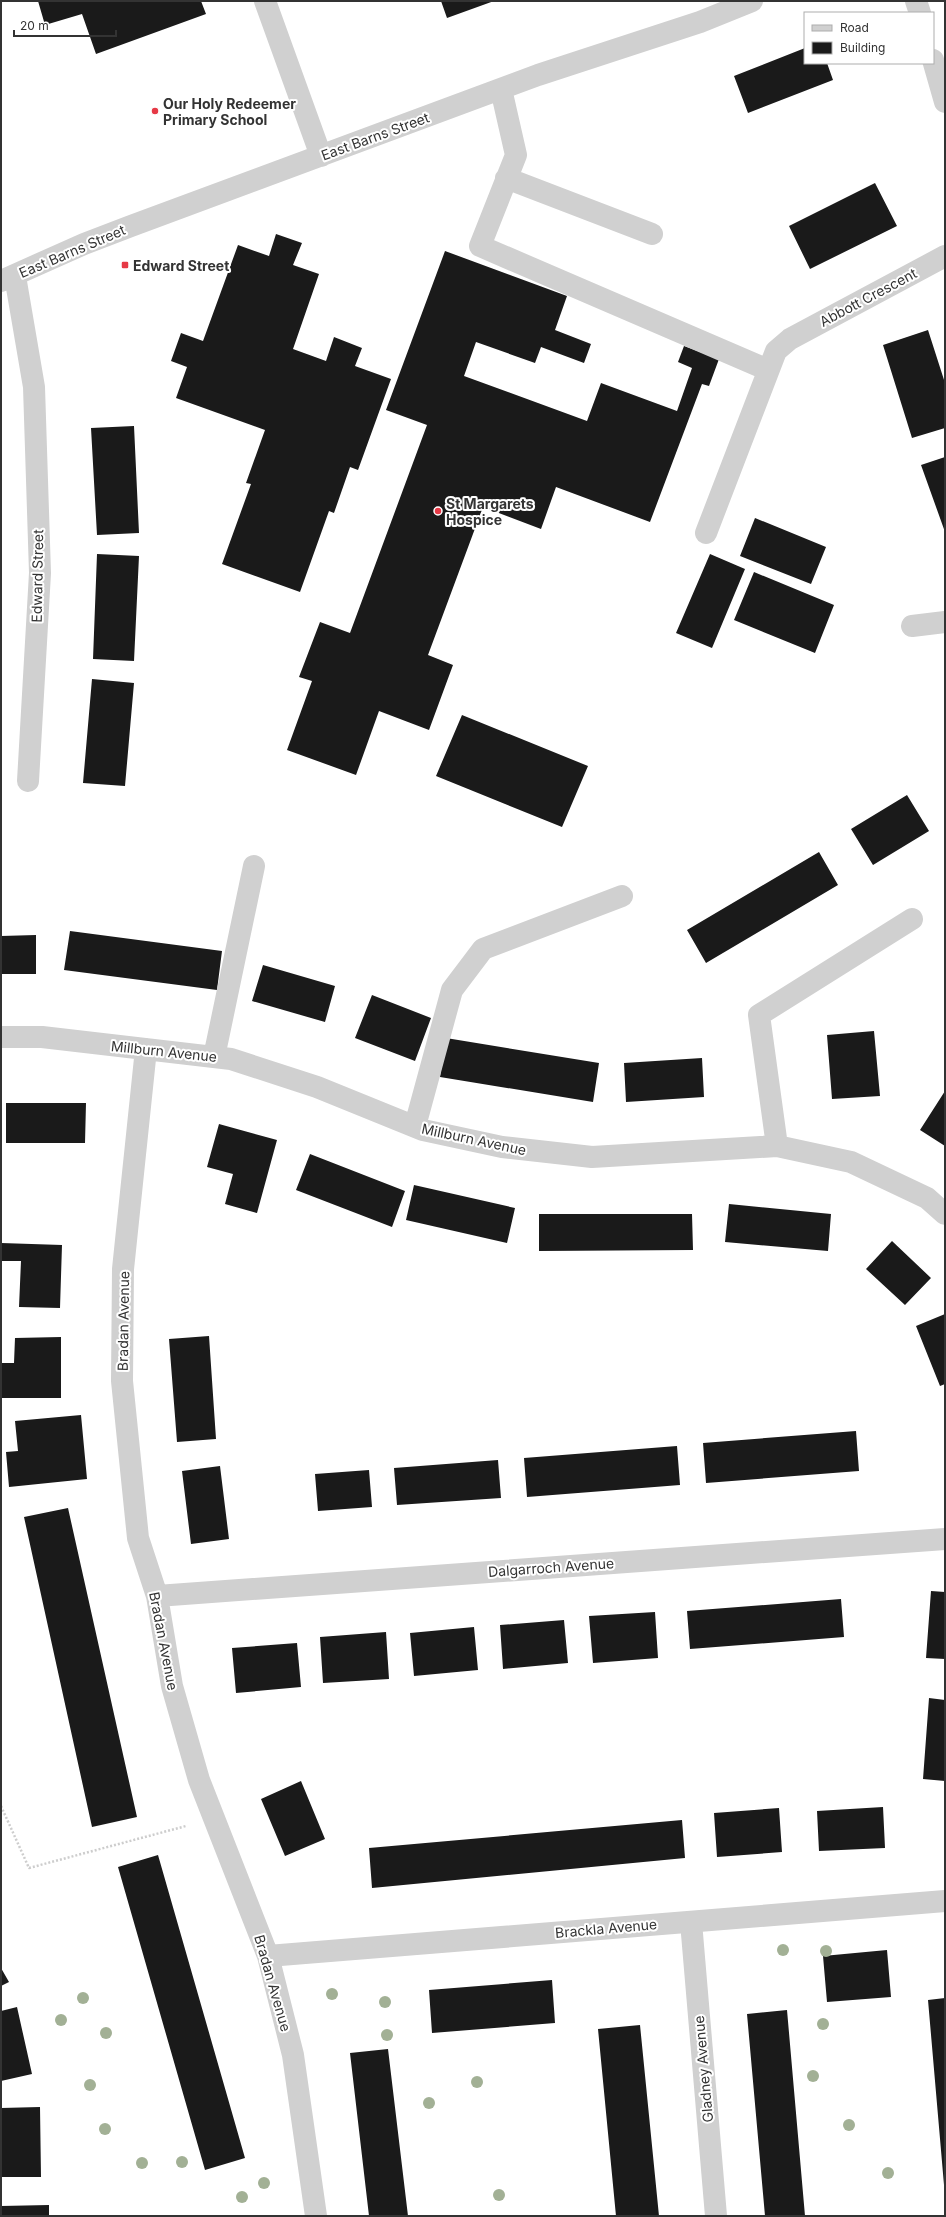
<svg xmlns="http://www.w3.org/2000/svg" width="946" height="2217" font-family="Inter,sans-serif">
	<rect width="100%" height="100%" fill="#fff"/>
	<path fill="#1a1a1a" d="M38 1H201L206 14 96 54 82 14 45 25Z
		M441 1H494L447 18Z
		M805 48V63H827L833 80 748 113 734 76Z
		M875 183 897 226 810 269 789 226Z
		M276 234 302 243 293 265 319 274 293 349 326 361 334 337 362 348 355 366 391 379 358 470 350 467 334 513 329 511 300 592 222 564 251 484 246 483 265 430 176 398 187 367 171 361 181 333 203 341 238 245 269 256Z
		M445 251 567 296 555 330 591 344 584 363 541 347 535 363 476 342 464 376 587 421 601 383 677 411 692 368 678 362 684 346 719 359 709 386 702 384 650 522 556 487 541 529 483 507 428 655 453 665 429 730 379 711 356 775 287 750 312 681 299 677 320 622 350 633 427 425 386 410Z
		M928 330 945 383V428L912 438 883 345Z
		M134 426 139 533 97 535 91 428Z
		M945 457V532L921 465Z
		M755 518 826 547 811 584 740 556Z
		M97 554 139 556 134 661 93 659Z
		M710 554 745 569 712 648 676 633Z
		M754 572 834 605 815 653 734 620Z
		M92 679 134 683 125 786 83 783Z
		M462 715 588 766 562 827 436 776Z
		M907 795 929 831 873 865 851 829Z
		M819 852 838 885 706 963 687 930Z
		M70 931 222 951 217 990 64 970Z
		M36 935V974H1V936Z
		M263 965 335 986 325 1022 252 1001Z
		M372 995 431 1018 415 1061 355 1038Z
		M874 1031 880 1096 832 1099 827 1035Z
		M446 1038 599 1063 593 1102 440 1077Z
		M702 1058 704 1097 626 1102 624 1063Z
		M945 1091V1146L920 1130Z
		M6 1103H86L85 1143H6Z
		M219 1124 277 1140 257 1213 225 1204 233 1174 207 1167Z
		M310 1154 405 1191 392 1227 296 1190Z
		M414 1185 515 1208 507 1243 406 1220Z
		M729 1204 831 1214 828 1251 725 1242Z
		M539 1214H692L693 1250 539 1251Z
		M892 1241 931 1278 905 1305 866 1269Z
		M1 1243 62 1245 60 1308 19 1307 21 1261H1Z
		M945 1314V1384L940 1386 916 1326Z
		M209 1336 216 1439 177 1442 169 1339Z
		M61 1337V1398H1V1363H14L15 1338Z
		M81 1415 87 1479 9 1487 6 1452 18 1451 15 1421Z
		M856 1431 859 1471 706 1483 703 1443Z
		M677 1446 680 1485 527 1497 524 1458Z
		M498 1460 501 1498 397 1505 394 1468Z
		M220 1466 229 1539 191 1544 182 1471Z
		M369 1470 372 1507 318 1511 315 1474Z
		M68 1508 137 1817 92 1827 24 1517Z
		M931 1591 945 1592V1659L926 1658Z
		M841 1599 844 1637 690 1649 687 1611Z
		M655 1612 658 1658 593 1663 589 1616Z
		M564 1620 568 1663 503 1669 500 1625Z
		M474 1627 478 1670 414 1676 410 1633Z
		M386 1632 389 1679 323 1683 320 1637Z
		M297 1643 301 1687 236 1693 232 1648Z
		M929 1698 945 1700V1781L923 1779Z
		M301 1781 325 1839 285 1856 261 1799Z
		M883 1807 885 1848 819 1851 817 1811Z
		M779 1808 782 1852 717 1857 714 1813Z
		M682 1820 685 1858 372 1888 369 1848Z
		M158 1855 245 2158 205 2170 118 1867Z
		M887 1950 891 1997 827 2002 823 1956Z
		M1 1968 9 1982 1 1986Z
		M552 1980 555 2023 432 2033 429 1990Z
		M945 1998V2185H944L928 2000Z
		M17 2007 32 2074 1 2081V2011Z
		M787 2010 805 2216H765L747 2014Z
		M640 2025 659 2216H616L598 2029Z
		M388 2049 408 2216H369L350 2053Z
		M40 2107 41 2177H1V2108Z
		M49 2205V2216H1V2206Z"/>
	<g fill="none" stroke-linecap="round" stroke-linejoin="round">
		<path stroke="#cdcdcd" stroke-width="2.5" stroke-dasharray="2 2" stroke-linecap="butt" d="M1 1806 29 1868 186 1826"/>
		<path stroke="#d0d0d0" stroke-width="22" d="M265 1 321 156
			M916 1 920 13
			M933 60 945 102
			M501 89 516 155 480 246 768 370
			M506 178 652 234
			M15 276 34 387 40 573 28 781
			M1 281 84 244 131 226 538 75 700 22 752 1
			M706 533 776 351 790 339 945 256
			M912 626 945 622
			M1 1037H42L231 1059 317 1087 423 1130 502 1147 592 1157 777 1146 851 1162 927 1198 945 1214
			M146 1049 123 1269 122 1381 138 1538 157 1596 172 1686 199 1780 268 1956 293 2055 316 2216
			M214 1057 254 866
			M415 1126 452 990 483 949 622 896
			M777 1146 759 1015 912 919
			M157 1596 945 1539
			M691 1922 716 2216
			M268 1956 945 1901"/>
	</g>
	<g fill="#a2b095">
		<circle cx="783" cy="1950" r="6"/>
		<circle cx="826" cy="1951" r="6"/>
		<circle cx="332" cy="1994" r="6"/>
		<circle cx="83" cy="1998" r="6"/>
		<circle cx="385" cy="2002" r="6"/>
		<circle cx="61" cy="2020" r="6"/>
		<circle cx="823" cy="2024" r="6"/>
		<circle cx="106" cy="2033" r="6"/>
		<circle cx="387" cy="2035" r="6"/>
		<circle cx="813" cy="2076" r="6"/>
		<circle cx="477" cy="2082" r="6"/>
		<circle cx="90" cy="2085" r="6"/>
		<circle cx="429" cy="2103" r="6"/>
		<circle cx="849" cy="2125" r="6"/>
		<circle cx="105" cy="2129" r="6"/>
		<circle cx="182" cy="2162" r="6"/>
		<circle cx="142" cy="2163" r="6"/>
		<circle cx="888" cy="2173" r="6"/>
		<circle cx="264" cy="2183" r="6"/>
		<circle cx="499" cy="2195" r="6"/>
		<circle cx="242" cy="2197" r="6"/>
	</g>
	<g fill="#e63946" stroke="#fff" stroke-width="1.5">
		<circle cx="155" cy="111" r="4"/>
		<rect x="121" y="261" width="8" height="8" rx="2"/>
		<circle cx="438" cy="511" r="4"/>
	</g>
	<g text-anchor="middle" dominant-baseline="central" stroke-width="4" stroke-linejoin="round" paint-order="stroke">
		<g font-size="14" font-weight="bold" fill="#333" stroke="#fff" text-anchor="start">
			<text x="163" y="103">Our Holy Redeemer<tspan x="163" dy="16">Primary School</tspan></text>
			<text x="133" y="265">Edward Street</text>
			<text x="446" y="503">St Margarets<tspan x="446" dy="16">Hospice</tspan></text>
		</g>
		<g font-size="14" fill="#333" stroke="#fff">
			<text transform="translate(375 136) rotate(-20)">East Barns Street</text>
			<text transform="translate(72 251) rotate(-23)">East Barns Street</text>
			<text transform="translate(868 297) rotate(-28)">Abbott Crescent</text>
			<text transform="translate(37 576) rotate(-89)">Edward Street</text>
			<text transform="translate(164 1051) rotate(6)">Millburn Avenue</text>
			<text transform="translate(474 1139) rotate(12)">Millburn Avenue</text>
			<text transform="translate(123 1321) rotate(-89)">Bradan Avenue</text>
			<text transform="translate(551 1567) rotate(-4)">Dalgarroch Avenue</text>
			<text transform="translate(164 1641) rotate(79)">Bradan Avenue</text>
			<text transform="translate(606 1928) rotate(-5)">Brackla Avenue</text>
			<text transform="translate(273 1983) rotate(74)">Bradan Avenue</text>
			<text transform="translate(703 2069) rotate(-95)">Gladney Avenue</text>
		</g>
	</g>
	<rect width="946" height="2217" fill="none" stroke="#333333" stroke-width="4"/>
	<rect x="804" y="12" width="130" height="52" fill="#ffffff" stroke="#adadad"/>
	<rect x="812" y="25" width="20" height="6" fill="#d0d0d0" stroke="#adadad"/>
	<text x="840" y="32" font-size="12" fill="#333333">Road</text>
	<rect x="812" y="42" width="20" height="12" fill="#1a1a1a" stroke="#adadad"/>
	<text x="840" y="52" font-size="12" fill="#333333">Building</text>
	<path d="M14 30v6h102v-6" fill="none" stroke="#333333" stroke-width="2"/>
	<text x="20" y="30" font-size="12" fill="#333333" stroke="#ffffff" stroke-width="3" paint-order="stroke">20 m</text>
</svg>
